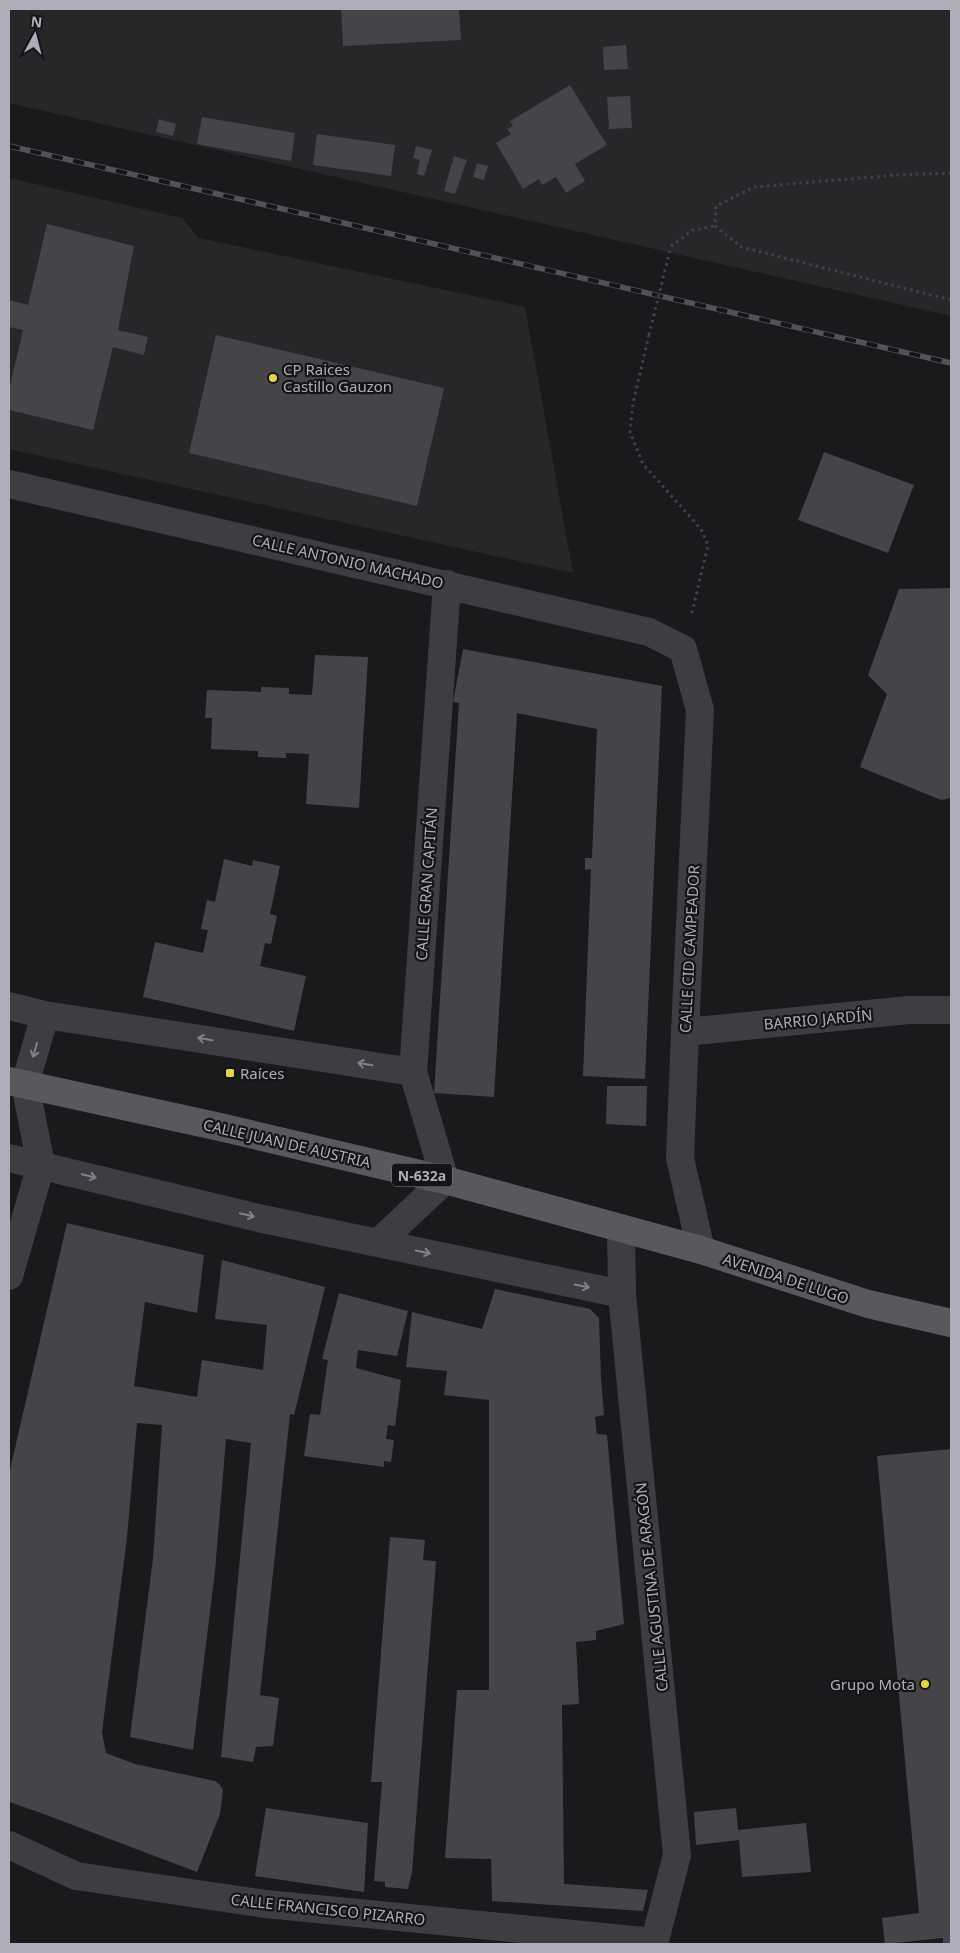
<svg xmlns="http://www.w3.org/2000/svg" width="960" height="1953" font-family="'Noto Sans',sans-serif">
	<rect width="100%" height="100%" fill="#1a1a1c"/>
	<path fill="#272629" d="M9 9H951V316L9 103Z
		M9 178 182 218 199 238 525 307 573 573 9 449Z"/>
	<path fill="#454449" d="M341 9H459L461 40 343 46Z
		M626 45 628 69 604 70 603 47Z
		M570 85 607 145 575 164 585 181 566 193 556 177 542 185 539 179 523 189 496 143 511 134 507 129 513 126 510 121Z
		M630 96 632 128 609 129 607 97Z
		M202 117 295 133 291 161 197 144Z
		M159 119 176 124 173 136 156 132Z
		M317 134 395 145 391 176 313 165Z
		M416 146 432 150 424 176 417 174 420 160 413 158Z
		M454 156 467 160 455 194 444 191Z
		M477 163 488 166 484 180 473 177Z
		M47 224 134 246 118 330 148 337 144 355 113 347 93 430 9 410V390L23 330 9 327V300L28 305Z
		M216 335 444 388 417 506 189 453Z
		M824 452 914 485 888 553 798 520Z
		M951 588V798L941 800 860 767 887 694 868 675 899 589Z
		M463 649 662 686 645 1079 583 1076 591 869 585 870V858H592L597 729 517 713 494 1097 434 1093 459 703 453 702Z
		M315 655 368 657 359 808 306 804 309 754 286 753V758L258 757V751L211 749 212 718H205L207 690 261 692V687L289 688V694L312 695Z
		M224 859 252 866 253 860 280 866 270 914 277 916 271 944 265 943 260 966 306 976 294 1031 143 997 155 942 203 953 208 930 201 929 207 900 215 902Z
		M607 1086H647L646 1126 606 1124Z
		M67 1223 204 1255 197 1313 145 1302 134 1386 197 1397 202 1360 263 1370 267 1325 215 1319 222 1260 325 1287 294 1415 290 1414 260 1695 279 1698 273 1746 256 1747 253 1762 221 1757 251 1443 226 1439 215 1571 193 1750 130 1737 153 1559 162 1425 137 1423 127 1538 102 1732 106 1753 135 1764 215 1781 220 1785 223 1790 220 1814 197 1872 41 1813 9 1802V1474Z
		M495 1289 590 1309 599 1318 601 1378 604 1415 595 1417 597 1434 607 1435 624 1624 596 1631V1640L576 1642 579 1704 562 1705 564 1884 648 1890 643 1911 492 1901 491 1859 445 1858 457 1690H489V1400L444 1395 447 1371 406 1367 412 1312 482 1329Z
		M339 1293 408 1311 397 1356 358 1350 356 1368 401 1380 395 1426 388 1425 386 1439 394 1440 391 1462 384 1461V1467L304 1456 310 1414 320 1415 328 1360 322 1359Z
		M951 1449V1944H943V1938L885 1944 882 1918 919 1913 877 1456Z
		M390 1537 425 1540 423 1560 436 1561 412 1872 408 1889 385 1887V1882L374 1881 382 1782H371Z
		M266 1808 368 1823 364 1892 255 1876Z
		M736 1808 738 1830 806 1823 811 1872 742 1877 739 1840 696 1845 694 1812Z"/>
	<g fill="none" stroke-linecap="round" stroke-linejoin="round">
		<path stroke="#414247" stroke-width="3" stroke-dasharray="2.5 4" stroke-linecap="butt" d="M951 173 897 175 754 187 716 206 715 226 741 247 951 300
			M671 246 693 230 715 226
			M649 335 633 403 630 432 643 464 701 529 708 545 691 617"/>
		<path stroke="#3e3d43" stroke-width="28" d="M9 484 649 632 683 649 700 710 685 1032 680 1158 701 1250
			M9 1006 45 1015 413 1072
			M685 1032 909 1010H951
			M9 1158 258 1218 622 1294
			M621 1229 622 1294 677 1855 654 1944
			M378 1243 445 1180 413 1072 447 584
			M9 1276 41 1165 25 1084 45 1015
			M9 1845 76 1876 266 1904 655 1942"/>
		<path stroke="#58585f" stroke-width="28" d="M9 1081 220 1127 445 1180 701 1250 868 1304 951 1323"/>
		<defs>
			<path id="rail" d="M9 146 951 363"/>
		</defs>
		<use href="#rail" stroke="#525259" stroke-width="5.5"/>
		<use href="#rail" stroke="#151517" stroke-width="4" stroke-dasharray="11" stroke-linecap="butt"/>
		<path stroke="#414247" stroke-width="3" stroke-dasharray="2.5 4" stroke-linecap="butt" d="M649 335 671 246"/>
	</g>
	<defs><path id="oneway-shaft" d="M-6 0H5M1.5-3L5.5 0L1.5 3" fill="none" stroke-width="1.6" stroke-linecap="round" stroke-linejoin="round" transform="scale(1.25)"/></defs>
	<g stroke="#81818a">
		<use href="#oneway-shaft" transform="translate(205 1039) rotate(-171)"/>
		<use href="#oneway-shaft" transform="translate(35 1050) rotate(106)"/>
		<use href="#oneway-shaft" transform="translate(365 1064) rotate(-171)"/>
		<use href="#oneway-shaft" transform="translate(89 1176) rotate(14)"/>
		<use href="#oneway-shaft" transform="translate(247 1215) rotate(14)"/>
		<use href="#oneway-shaft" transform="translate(423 1252) rotate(12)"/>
		<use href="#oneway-shaft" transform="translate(582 1286) rotate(12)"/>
	</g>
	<g fill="#e2d54b" stroke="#151517" stroke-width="2">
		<circle cx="273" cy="378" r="5"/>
		<rect x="225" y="1068" width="10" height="10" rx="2.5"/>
		<circle cx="925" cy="1684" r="5"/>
	</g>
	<g text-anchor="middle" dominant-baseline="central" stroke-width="4.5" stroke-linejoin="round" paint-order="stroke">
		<rect fill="#151517" stroke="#808089" stroke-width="1" x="392" y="1163.5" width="60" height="23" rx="4"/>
		<g font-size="14" font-weight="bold" fill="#aeaeba">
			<text x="422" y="1175">N-632a</text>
		</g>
		<g font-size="15" fill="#aeaeba" stroke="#151517" text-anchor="start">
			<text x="283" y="369">CP Raices<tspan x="283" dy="17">Castillo Gauzon</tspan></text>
			<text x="240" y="1073">Raíces</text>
			<text x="915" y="1684" text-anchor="end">Grupo Mota</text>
		</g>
		<g font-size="15" fill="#aeaeba" stroke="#151517">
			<text transform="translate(348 561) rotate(13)">CALLE ANTONIO MACHADO</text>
			<text transform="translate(426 884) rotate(-86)">CALLE GRAN CAPITÁN</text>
			<text transform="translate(689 949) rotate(-87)">CALLE CID CAMPEADOR</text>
			<text transform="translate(818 1019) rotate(-5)">BARRIO JARDÍN</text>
			<text transform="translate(287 1143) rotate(13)">CALLE JUAN DE AUSTRIA</text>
			<text transform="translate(786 1278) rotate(18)">AVENIDA DE LUGO</text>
			<text transform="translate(651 1587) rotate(-96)">CALLE AGUSTINA DE ARAGÓN</text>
			<text transform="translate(328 1909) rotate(6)">CALLE FRANCISCO PIZARRO</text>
		</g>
	</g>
	<rect width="960" height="1953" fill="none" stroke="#aeaeba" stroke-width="20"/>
	<g transform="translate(35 35) rotate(7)" stroke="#151517" stroke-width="4" paint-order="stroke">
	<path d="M0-4L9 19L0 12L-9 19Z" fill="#aeaeba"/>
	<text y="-8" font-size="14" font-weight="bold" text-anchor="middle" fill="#aeaeba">N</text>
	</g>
</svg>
